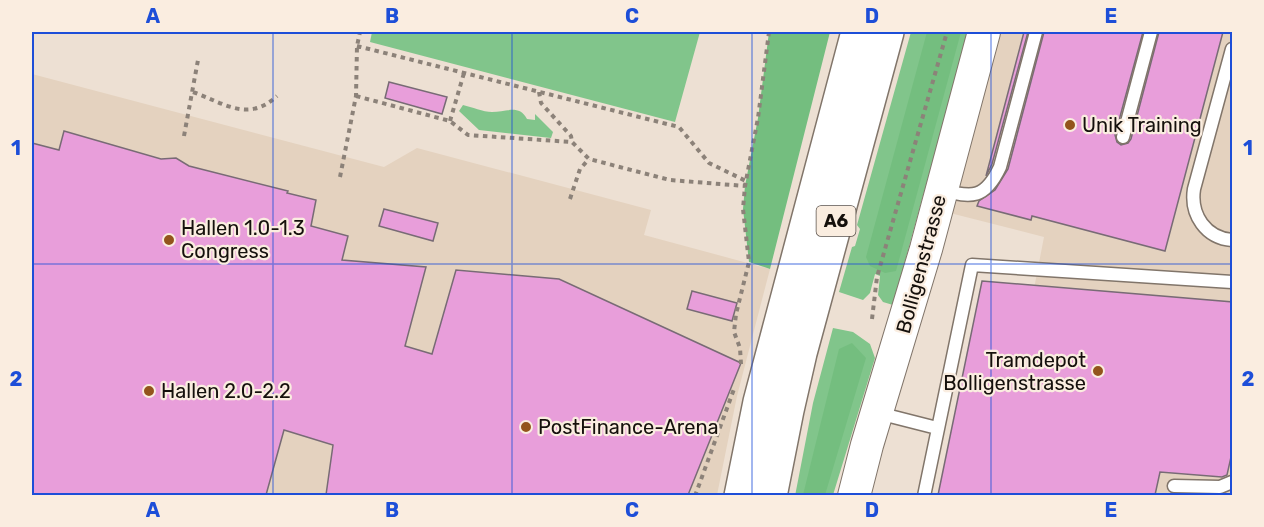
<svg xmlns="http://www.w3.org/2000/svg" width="1264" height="527" font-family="Rubik,sans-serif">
	<rect width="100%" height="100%" fill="#ede0d3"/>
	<path fill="#e4d2bf" d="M996 32H1232V495H994L1044 237 950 213Z
		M32 74 384 167 417 148 651 210 644 235 770 269 737 396 717 495H32Z"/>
	<path fill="#81c58b" d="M372 32H700L675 122 370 42Z
		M911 32H968L893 305 883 302 878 295 880 276 875 274 870 293 863 300 839 292 852 247 855 246 860 229 857 225Z
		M463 105C472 107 483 112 492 112 506 112 519 104 527 119L535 120V114L553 132 551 138 479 130 459 111Z
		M833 328 853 332 870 344 875 358 833 495 795 496 813 403Z"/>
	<path fill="#74be7f" d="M769 32H830L770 269 749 262 743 209 745 186 758 118Z
		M927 32H961L896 271 885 273 870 266 866 257Z
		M852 343 866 358 825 495H803L839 349Z"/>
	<path fill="#e89eda" stroke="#786b75" stroke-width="1.5" d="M1024 32H1028L992 164 986 176Z
		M1044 32H1143L1115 135 1117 142 1121 145 1128 143 1131 139 1159 32H1223L1165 251 1032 216 1031 220 977 206 979 201 995 190 1008 169Z
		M389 82 447 97 442 114 385 98Z
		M64 131 161 159 176 158 189 166 288 191 287 193 316 200 311 226 348 236 342 260 426 267 405 346 432 354 456 270 559 279 741 363 688 495H326L333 445 284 430 266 495H32V143L59 150Z
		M384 209 438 223 433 241 379 226Z
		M982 281 1233 302V448L1227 475 1222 477 1160 472 1155 495H938Z
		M692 291 737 303 732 321 687 309Z"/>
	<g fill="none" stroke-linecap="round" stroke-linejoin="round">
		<defs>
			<path id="service" d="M1232 49 1194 189C1190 215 1206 238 1232 240
				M1123 137 1151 32
				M942 190C972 198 985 199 1000 167L1036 32
				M878 413 937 428
				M1174 486 1220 487 1232 482
				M924 496 972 265 1232 282"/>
			<path id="secondary" d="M854 496 867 445 926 249 984 32"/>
			<path id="motorway" d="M741 496 760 402 858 32
				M770 496 787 410 800 353 887 32"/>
		</defs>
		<use href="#service" stroke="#81756a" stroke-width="15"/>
		<use href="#secondary" stroke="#81756a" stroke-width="34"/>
		<use href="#motorway" stroke="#81756a" stroke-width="36"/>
		<path stroke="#8c8279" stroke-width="4" stroke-dasharray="4.5 4.5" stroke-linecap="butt" d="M357 46 679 127 709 163 746 181
			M193 92C224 103 248 123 277 96
			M539 92 541 103 571 136 572 142
			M356 96 450 121 468 135 572 142 589 159 670 180 745 186
			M450 121 464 73
			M184 136 198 60
			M340 177 356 96 357 46 360 32
			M570 199 580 169 589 159
			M872 319 877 277 947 32
			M741 364 740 348 734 332 736 314 749 262 743 209 745 186 758 118 769 32
			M695 496 734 389"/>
		<use href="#service" stroke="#fff" stroke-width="12"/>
		<use href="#secondary" stroke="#fff" stroke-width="32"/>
		<use href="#motorway" stroke="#fff" stroke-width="33"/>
	</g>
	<path fill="none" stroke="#1d4ed8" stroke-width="1.5" stroke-opacity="0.55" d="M273 32V496M512 32V496M752 32V496M991 32V496M32 264H1232"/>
	<g fill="#93541c" stroke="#faede0" stroke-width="2">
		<circle cx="1070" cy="125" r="6"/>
		<circle cx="169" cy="240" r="6"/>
		<circle cx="1098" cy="371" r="6"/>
		<circle cx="149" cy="391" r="6"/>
		<circle cx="526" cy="427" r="6"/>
	</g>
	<g text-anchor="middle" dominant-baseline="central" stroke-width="4.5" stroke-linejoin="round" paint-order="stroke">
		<rect fill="#faede0" stroke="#5a524c" stroke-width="1.5" x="816.5" y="206" width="39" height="30" rx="4.5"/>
		<g font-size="18" font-weight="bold" fill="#15100c">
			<text x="836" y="221">A6</text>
		</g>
		<g font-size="20" fill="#15100c" stroke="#faede0" text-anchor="start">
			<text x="1082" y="125">Unik Training</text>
			<text x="181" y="228">Hallen 1.0-1.3<tspan x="181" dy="23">Congress</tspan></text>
			<text x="1086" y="360" text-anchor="end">Tramdepot<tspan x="1086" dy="23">Bolligenstrasse</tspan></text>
			<text x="161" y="391">Hallen 2.0-2.2</text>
			<text x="538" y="427">PostFinance-Arena</text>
		</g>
		<g font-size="20" fill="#15100c" stroke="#faede0">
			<text transform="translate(921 264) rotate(-75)">Bolligenstrasse</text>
		</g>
	</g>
	<rect width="1264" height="527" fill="none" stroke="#faede0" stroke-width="66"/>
	<rect x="33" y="33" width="1198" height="461" fill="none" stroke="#1d4ed8" stroke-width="2"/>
	<g font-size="20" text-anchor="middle" font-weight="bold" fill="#1d4ed8">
		<text x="153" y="23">A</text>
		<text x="392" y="23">B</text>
		<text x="632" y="23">C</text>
		<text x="872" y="23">D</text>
		<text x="1111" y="23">E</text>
		<text x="16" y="155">1</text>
		<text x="1248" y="155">1</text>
		<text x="16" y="386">2</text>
		<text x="1248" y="386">2</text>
		<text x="153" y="517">A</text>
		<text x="392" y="517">B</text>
		<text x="632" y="517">C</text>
		<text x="872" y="517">D</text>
		<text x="1111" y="517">E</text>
	</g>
</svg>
